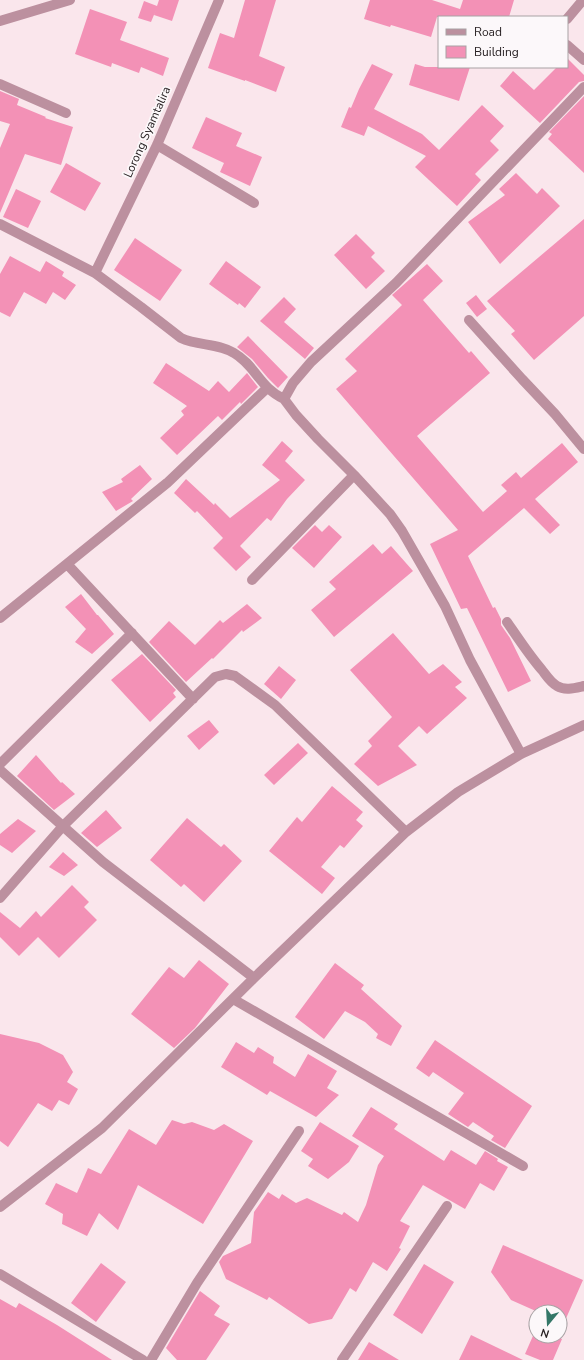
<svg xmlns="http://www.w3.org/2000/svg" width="584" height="1360" font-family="'Nunito Sans',sans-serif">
	<rect width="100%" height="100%" fill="#fae6ec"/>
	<path fill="#f391b6" d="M159 0H179L172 21 154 15 156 10 151 22 138 18 144 1 157 6Z
		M245 0H276L259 56 285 67 276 92 245 80V81L208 68 220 33 234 38Z
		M370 0H432L460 9 463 0H514L509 17H437L431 37 391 25 390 27 364 19Z
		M90 9 127 22 120 40 169 58 163 76 141 67 139 73 112 63 111 67 75 54Z
		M567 58 584 75V81L579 82 540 123 500 86 513 71 534 90 557 67H567Z
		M372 64 393 74 374 109 422 134 439 150 482 105 504 126 490 141 499 150 475 174 481 180 457 206 415 167 426 156 368 126 364 136 341 127 349 107 351 108 359 89Z
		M415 64 425 67H470L459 101 409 85Z
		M0 91 19 99 17 105 46 117 45 118 73 127 61 165 25 154 0 213V148L10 124 0 121Z
		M584 96V173L548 139 552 134 549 132Z
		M206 117 242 133 236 146 262 157 250 186 220 172 224 163 192 148Z
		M66 163 101 183 85 211 50 192Z
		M516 173 537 194 542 188 560 206 500 264 468 222 505 195 499 189Z
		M16 189 41 201 28 228 3 217Z
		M584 219V316L534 360 511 334 515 331 487 301Z
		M356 234 375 253 371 257 385 271 366 289 334 255Z
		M135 238 182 270 160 301 114 270Z
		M10 256 40 272 46 261 64 272 62 276 76 285 65 300 53 292 46 304 24 292 10 317 0 312V274Z
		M226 261 261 287 245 308 239 303 238 305 209 284Z
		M427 264 443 281 423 300 469 353 471 351 490 373 417 436 483 512 507 491 501 485 516 472 521 478 562 443 578 462 535 499 560 525 550 534 524 508 468 556 493 608 495 607 501 619V625L510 638 531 681 508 692 467 608 461 609 430 544 458 530 336 389 357 371 345 359 402 305 392 295Z
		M476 295 487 309 477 317 466 303Z
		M284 297 296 309 284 322 314 348 305 359 260 321Z
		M248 336 288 377 278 388 268 378 252 359 237 347Z
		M166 363 209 391 218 381 229 392 247 373 258 387 241 404 240 402 222 420 218 416 177 455 160 438 184 415 181 411 187 406 153 383Z
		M282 441 293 451 285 461 305 480 287 499 271 521 267 518 240 546 251 557 236 571 213 548 223 538 197 511 195 513 174 493 186 479 214 505 215 503 230 518 280 480 262 465Z
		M140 465 152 479 131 499 133 501 116 511 102 492 123 482 121 479Z
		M315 525 322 532 329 525 342 537 314 568 292 548Z
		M373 544 382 554 391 546 413 571 334 637 311 610 336 589 329 582Z
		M81 594 97 615H98L114 634 92 654 75 642 86 629 65 607Z
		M247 604 262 618 243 632 242 630 213 659 212 658 186 682 149 642 169 621 195 645 220 620 223 623Z
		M393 633 429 674 443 664 462 682 455 687 467 698 427 734 419 726 398 746 417 765 378 786 354 764 372 746 368 741 392 717 350 670Z
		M142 654 176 690 173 693 176 697 150 722 111 680Z
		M279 666 296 680 281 699 264 684Z
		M209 720 219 732 199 750 187 736Z
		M298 743 308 753 274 785 264 775Z
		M36 755 61 783 62 782 75 794 54 810 17 776Z
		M332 786 363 812 356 820 363 826 344 848 340 845 321 867 335 878 322 894 269 851 297 817 302 822Z
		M106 810 122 828 97 847 81 833Z
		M187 818 221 847 224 844 242 861 204 902 184 884 181 887 150 860Z
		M18 819 36 831 12 853 0 845V834Z
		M63 852 78 865 64 876 49 867Z
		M72 885 89 902 84 907 97 920 59 958 38 937 19 956 0 937V912L20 928 36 911 41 917Z
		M199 960 229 984 195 1028 174 1048 131 1014 169 967 184 978Z
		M335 963 364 985 361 989 402 1026 391 1046 376 1038 378 1034 365 1022 345 1011 324 1039 295 1017Z
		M0 1034 39 1043 63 1055 73 1072 67 1082 78 1089 69 1105 59 1100 52 1111 38 1103 8 1147 0 1141Z
		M435 1040 532 1106 505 1148 491 1140 494 1136 473 1122 468 1127 448 1114 464 1093 433 1072 429 1077 416 1068Z
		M236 1042 254 1053 258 1047 274 1057 273 1063 295 1077 308 1054 337 1071 327 1088 339 1095 316 1117 270 1091 267 1095 221 1067Z
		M371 1107 398 1124 394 1129 444 1161 451 1150 476 1165 485 1151 498 1159 497 1161 508 1167 494 1191 480 1183 465 1209 423 1185 400 1221 410 1226 399 1248 401 1249 387 1271 373 1262 356 1292 350 1288 332 1319 309 1324 269 1297 267 1300 226 1279 219 1262 223 1256 251 1243 254 1212 268 1192 279 1199 282 1194 296 1203 307 1198 342 1215 344 1212 358 1222 366 1205 378 1165 384 1156 352 1136Z
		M172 1120 184 1124 192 1122 214 1130 224 1124 253 1141 203 1224 138 1185 118 1230 99 1213 87 1236 62 1224 63 1214 45 1204 56 1183 77 1193 88 1168 101 1174 129 1129 156 1145Z
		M320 1122 359 1146 349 1162 328 1179 308 1166 313 1159 301 1151Z
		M503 1245 583 1280 560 1332V1312H538L511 1300 491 1272Z
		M101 1263 126 1282 96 1322 71 1303Z
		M424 1264 454 1282 422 1334 393 1315Z
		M200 1291 220 1306 214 1315 230 1324 206 1360H177L166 1348Z
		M0 1299 16 1308 19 1303 57 1325 112 1360H0Z
		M536 1329V1336H558V1337L562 1339 553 1360H540L525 1354Z
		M471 1335 523 1360H459Z
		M369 1342 399 1360H358Z"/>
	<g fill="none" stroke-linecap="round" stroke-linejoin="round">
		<path stroke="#bc909f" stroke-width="10" d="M567 19 583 0
			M0 21 70 0
			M567 45 584 60
			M0 84 66 113
			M157 145 254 203
			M0 224 95 273 141 307 181 338C198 346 218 343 234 353 255 365 260 388 284 399
			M95 273 157 145 219 0
			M469 320 522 379 555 414 584 449
			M67 564 193 699
			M252 580 354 475
			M0 618 167 483 267 388
			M507 622C518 638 529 655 542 670 546 675 550 682 557 686 565 691 575 688 584 686
			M521 754 470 660 445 606 402 531 390 514 354 475 318 439 296 415 284 399 293 383 311 362 396 283 584 87
			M0 764 132 633
			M0 770 103 862 254 978
			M0 898 63 826 215 677 226 674 235 676 275 705 406 832
			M233 999 523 1166
			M0 1207 102 1128 254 978 406 832 458 792 521 754 584 725
			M0 1274 143 1360
			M151 1360 197 1283 299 1131
			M342 1360 447 1206"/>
	</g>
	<g text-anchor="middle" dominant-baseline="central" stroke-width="3.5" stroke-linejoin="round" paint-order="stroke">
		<g font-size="12" fill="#292224" stroke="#fcf8fa">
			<text transform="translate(147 132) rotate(-66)">Lorong Syamtalira</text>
		</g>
	</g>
	<rect x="438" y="16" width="130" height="52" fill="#fcf8fa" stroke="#a8a2a4"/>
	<rect x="446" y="29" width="20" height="6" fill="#bc909f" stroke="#a8a2a4"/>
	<text x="474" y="36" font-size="12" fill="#292224">Road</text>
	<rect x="446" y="46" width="20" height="12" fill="#f391b6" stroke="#a8a2a4"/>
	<text x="474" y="56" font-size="12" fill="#292224">Building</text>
	<g transform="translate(548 1324) rotate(198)"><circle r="19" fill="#fcf8fa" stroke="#a8a2a4"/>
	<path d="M0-3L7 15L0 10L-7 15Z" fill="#347768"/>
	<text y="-6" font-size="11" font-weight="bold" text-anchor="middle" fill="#292224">N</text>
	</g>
</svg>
